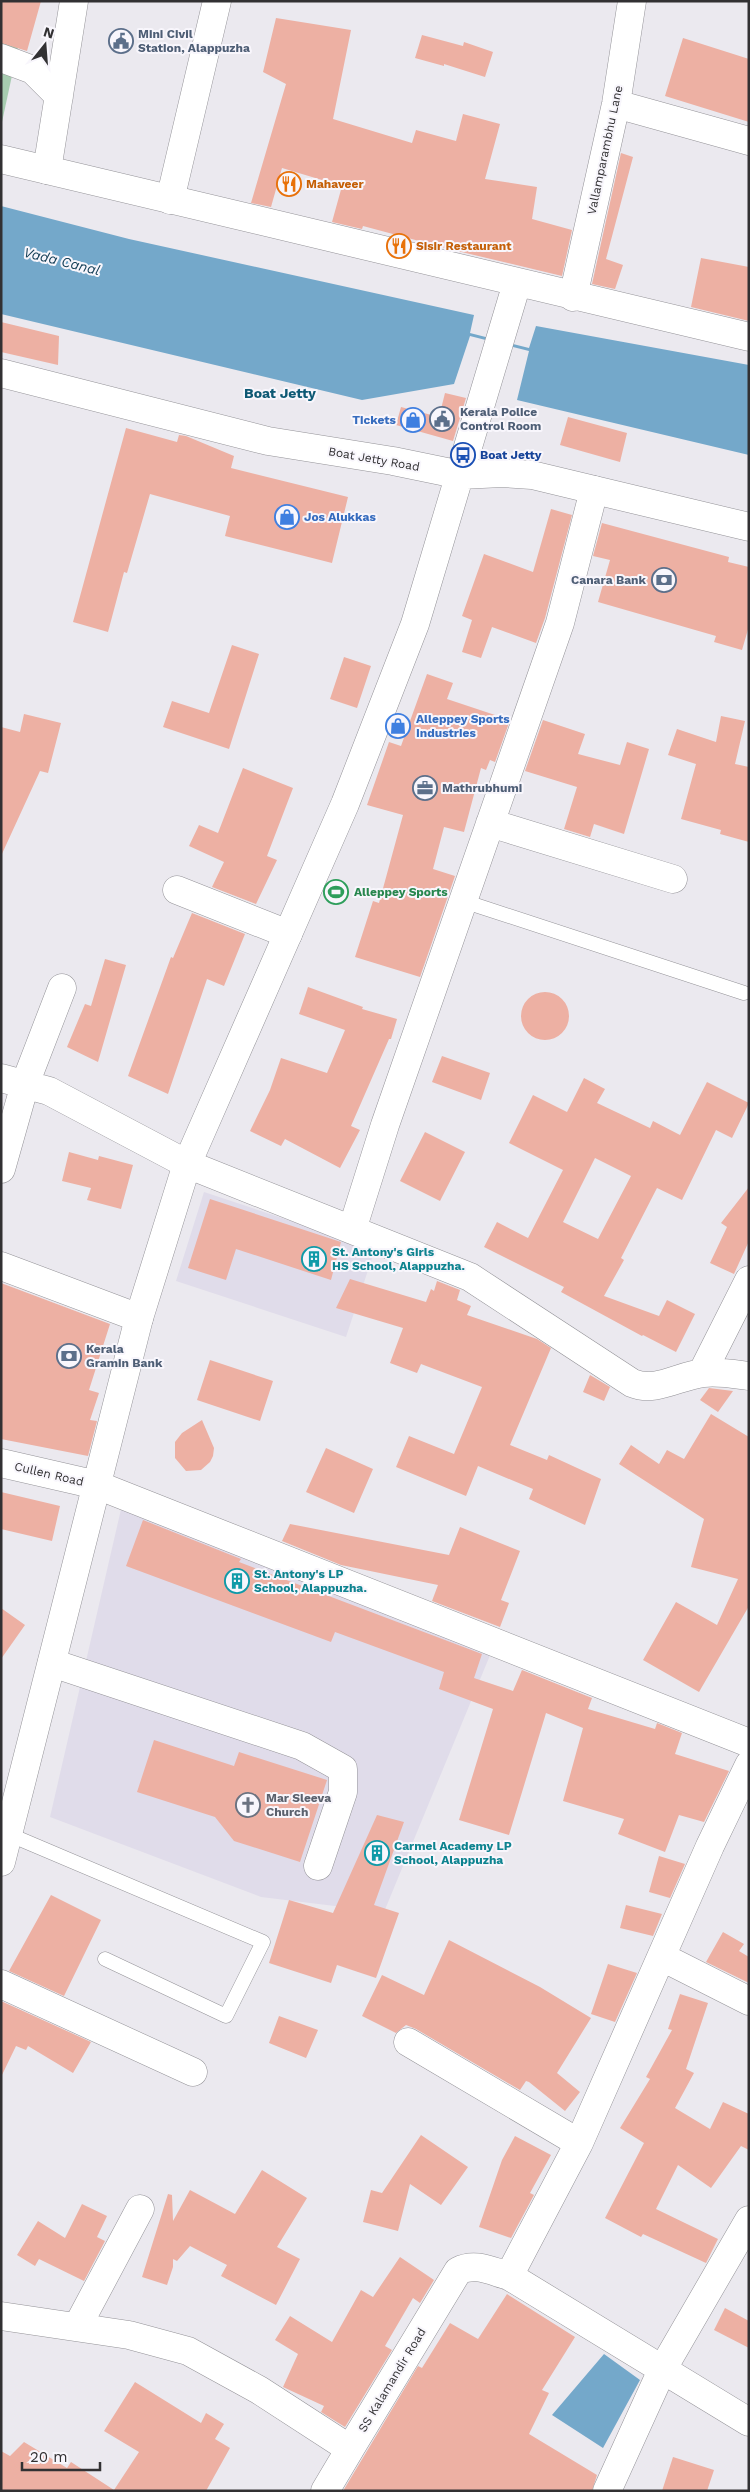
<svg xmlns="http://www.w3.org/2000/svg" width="750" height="2492" font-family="'Work Sans',sans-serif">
	<rect width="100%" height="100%" fill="#ebe9ef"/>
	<path fill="#e0dcea" d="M204 1192 375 1249 346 1337 176 1281Z
		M122 1505 493 1648 384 1912 261 1897 50 1817Z"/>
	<path fill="#a7ccb0" d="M1 1H28L2 122H1Z"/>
	<path fill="#74a8ca" d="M1 206 129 239 474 315 470 333 529 348 536 326 749 365V455L517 400 529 351 470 336 454 384 362 400 1 314Z
		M604 2354 640 2380 603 2448 552 2415Z"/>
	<path fill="#edb0a3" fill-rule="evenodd" d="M1 1H41L27 51 1 43Z
		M276 18 351 30 333 119 412 143 416 130 456 141 463 114 500 124 485 179 537 187 532 219 572 230 562 276 449 249 363 226 362 229 332 222 342 186 282 168 271 207 251 203 286 84 263 72Z
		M422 35 463 46 464 42 493 52 485 77 444 64V66L415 58Z
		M683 38 749 59V122L665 96Z
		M621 153 633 157 606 259 623 265 615 289 592 284Z
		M701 258 749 267V321L691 307Z
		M1 322 59 336 58 365 1 352Z
		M445 393 466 398 453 441 396 425 401 407 439 417Z
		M568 417 627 433 620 462 560 445Z
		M126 428 177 442 179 435 186 436 234 456 231 468 348 497 332 563 225 536 230 516 150 494 127 573 124 572 108 632 73 622Z
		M551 509 572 515 545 618 536 643 492 627 481 658 462 652 472 620 462 616 484 554 533 572Z
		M602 523 729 557 728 562 749 567V626L742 650 714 642 716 636 598 602 610 560 593 556Z
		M232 645 259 654 229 749 163 727 172 701 209 713Z
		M344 657 371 666 357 708 330 699Z
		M427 674 453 683 447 699 510 720 495 762 490 760 486 770 481 768 464 832 444 827 433 869 455 876 420 977 355 957 373 901 379 903 403 815 367 805 389 742 401 746Z
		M24 714 61 723 48 773 40 771 1 856V727L20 732Z
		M721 716 745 721 735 764 749 767V842L720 834 721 830 681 819 696 764 668 755 677 729 716 742Z
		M543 720 585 734 578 754 620 765 627 742 649 749 624 834 594 824 590 837 564 829 577 787 525 771Z
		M243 768 293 788 267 856 277 860 256 904 212 887 224 862 189 846 199 825 218 833Z
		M192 913 245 934 224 986 207 979 168 1094 128 1076 171 957 173 958Z
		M105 959 126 965 98 1062 67 1047 85 1004 91 1006Z
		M308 987 363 1007 362 1009 397 1019 391 1039H389L351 1126 360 1130 340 1168 285 1139 281 1146 250 1131 270 1090 281 1058 327 1073 345 1030 299 1014Z
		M521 1016a24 24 0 1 1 48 0a24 24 0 1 1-48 0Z
		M442 1056 490 1073 481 1100 432 1082Z
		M584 1078 605 1089 597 1103 650 1128 653 1121 680 1135 707 1082 749 1103 732 1138 716 1130 682 1200 657 1188 621 1258 624 1260 604 1296 659 1316 667 1300 695 1314 676 1352 643 1335 642 1336 561 1292 564 1287 484 1247 497 1222 528 1238 563 1170 509 1143 533 1095 567 1112ZM595 1158 631 1176 598 1239 563 1222Z
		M425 1132 465 1152 440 1201 400 1181Z
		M69 1152 98 1160 99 1156 133 1165 121 1209 87 1200 91 1188 62 1181Z
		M749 1187V1241L734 1274 710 1263 727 1227 721 1223Z
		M210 1199 341 1242 331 1280 236 1249 226 1280 188 1268Z
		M350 1279 426 1302 431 1289 434 1291 437 1281 460 1290 457 1300 471 1306 467 1315 537 1339 551 1348 510 1445 547 1460 549 1455 601 1479 585 1525 529 1499 533 1489 478 1466 466 1496 396 1467 409 1436 454 1454 482 1387 421 1364 417 1373 390 1363 403 1328 336 1308Z
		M1 1283 110 1324 89 1390 99 1393 90 1420 97 1421 88 1456 1 1439Z
		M210 1360 273 1381 260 1421 197 1400Z
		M590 1375 610 1387 604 1401 583 1392Z
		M709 1388 733 1391 718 1412 700 1400Z
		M711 1414 749 1437V1606L699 1692 643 1660 676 1602 717 1625 738 1579 691 1567 704 1519 619 1464 631 1445 659 1464 667 1450 684 1459Z
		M202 1420 214 1448 213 1456 210 1462 201 1470 186 1471 175 1458V1442L182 1433Z
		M326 1448 373 1469 354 1513 306 1492Z
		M1 1492 60 1506 52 1541 1 1529Z
		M143 1520 241 1559 239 1562 482 1654 474 1678 513 1691 522 1670 592 1698 588 1709 655 1729 657 1723 682 1733 675 1754 729 1771 704 1822 679 1815 665 1852 618 1834 624 1819 563 1801 583 1728 546 1713 509 1835 459 1820 493 1709 439 1689 444 1672 335 1632 331 1642 126 1566Z
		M290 1524 449 1555 460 1527 520 1551 501 1600 509 1603 500 1627 432 1601 438 1585 341 1565 282 1541Z
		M1 1608 25 1625 1 1659Z
		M154 1740 234 1766 239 1752 327 1780 300 1862 234 1841 215 1817 137 1792Z
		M377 1815 404 1822 374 1905 399 1913 376 1978 337 1965 331 1983 269 1963 289 1900 333 1913Z
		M659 1856 685 1864 670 1898 649 1892Z
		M51 1895 101 1920 64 1996 9 1971Z
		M626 1905 662 1914 653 1936 620 1928Z
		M723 1932 744 1944 739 1951 749 1957V1983L706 1962Z
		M449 1940 540 1987 591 2018 557 2073 580 2092 565 2111 529 2082 526 2081 520 2090 416 2029 406 2025 396 2033 362 2016 382 1975 424 1995Z
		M608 1964 637 1973 615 2022 591 2014Z
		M680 1994 708 2003 686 2069 694 2073 675 2108 710 2129 723 2102 749 2114V2150L741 2146 711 2188 678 2165 656 2209 718 2239 706 2263 643 2234 641 2237 605 2218 644 2143 620 2128 650 2079 646 2077 672 2030 668 2029Z
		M1 2001 91 2042 73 2073 28 2046 26 2050 16 2046 1 2077Z
		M279 2016 318 2030 306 2058 269 2043Z
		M421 2135 468 2167 441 2205 410 2184 398 2231 363 2222 371 2190 382 2193Z
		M515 2136 551 2155 530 2193 534 2195 511 2238 479 2227 502 2160Z
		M262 2170 307 2198 277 2247 300 2259 276 2305 221 2276 227 2265 190 2246 177 2261 173 2259V2267L167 2285 142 2277 168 2194 172 2195 173 2221 190 2190 235 2214Z
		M82 2204 107 2216 97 2237 105 2241 84 2281 39 2259 35 2266 17 2255 38 2221 65 2238Z
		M400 2257 434 2280 420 2303 413 2298 385 2346 392 2350 345 2427 321 2412 324 2406 283 2387 298 2354 275 2340 290 2316 332 2342 361 2290 373 2297Z
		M507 2294 575 2337 542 2390 549 2393 529 2434 597 2475 592 2491H343L418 2366 422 2368 450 2323 478 2339Z
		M725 2308 749 2321V2348L714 2330Z
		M135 2382 201 2423 206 2413 224 2424 215 2439 230 2448 206 2491H1V2451L10 2456 24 2442 67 2468 71 2462 114 2490 139 2452 104 2431Z
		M673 2457 714 2470 707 2491H662Z"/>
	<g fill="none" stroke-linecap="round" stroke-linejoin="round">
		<defs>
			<path id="lane" d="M463 901 744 993
				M8 1834 263 1942 226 2016 105 1959"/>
			<path id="street" d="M1 58 33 70 59 96
				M616 104 749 141
				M47 170 74 1
				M170 200 217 1
				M573 297 616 104 632 1
				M490 823 673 879
				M177 890 288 934
				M1 1078 49 1091 187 1164 470 1277 632 1383C656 1393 678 1376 703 1373 718 1371 734 1374 749 1376
				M1 1169 25 1084 62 988
				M352 1230 385 1125 560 623 594 490
				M1 1266 139 1318
				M702 1373 749 1280
				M97 1485 749 1743
				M52 1663 302 1746 343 1769V1792L318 1866
				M662 1957 749 2001
				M1 1984 193 2072
				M408 2042 579 2143
				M509 2276 579 2143 710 1846 749 1765
				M1 2316 129 2335 188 2351 259 2390 350 2449 458 2271C475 2262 491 2271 509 2276L749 2422
				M77 2327 140 2209
				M325 2491 350 2449
				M607 2491 662 2370 749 2220"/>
			<path id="secondary" d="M1 159 749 337
				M1 373 268 441 393 461 461 475 502 473 532 475 749 527
				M1 1463 97 1485
				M1 1862 139 1318 187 1164 345 804 415 624 517 283"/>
		</defs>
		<use href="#lane" stroke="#949398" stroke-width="15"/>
		<use href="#street" stroke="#949398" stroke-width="29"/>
		<use href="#secondary" stroke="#949398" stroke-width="29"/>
		<use href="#lane" stroke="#fff" stroke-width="14"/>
		<use href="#street" stroke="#fff" stroke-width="28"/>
		<use href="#secondary" stroke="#fff" stroke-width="28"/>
	</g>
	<defs>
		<symbol id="civic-ring" viewBox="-11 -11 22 22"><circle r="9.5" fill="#f8f6fc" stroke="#5c6f8a" stroke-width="1.5"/><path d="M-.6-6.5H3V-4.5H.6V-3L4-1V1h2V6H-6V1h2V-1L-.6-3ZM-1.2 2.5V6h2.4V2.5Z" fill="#5c6f8a"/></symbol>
		<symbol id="restaurant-ring" viewBox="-11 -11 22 22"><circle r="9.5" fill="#f8f6fc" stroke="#e8710a" stroke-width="1.5"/><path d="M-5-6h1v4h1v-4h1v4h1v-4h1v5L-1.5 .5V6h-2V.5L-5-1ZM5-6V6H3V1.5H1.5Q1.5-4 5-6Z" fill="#e8710a"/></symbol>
		<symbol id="shop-ring" viewBox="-11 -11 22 22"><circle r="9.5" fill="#f8f6fc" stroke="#3f7fe0" stroke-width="1.5"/><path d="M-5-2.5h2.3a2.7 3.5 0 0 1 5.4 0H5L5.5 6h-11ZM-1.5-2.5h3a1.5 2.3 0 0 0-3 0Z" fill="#3f7fe0"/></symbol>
		<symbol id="bus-ring" viewBox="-11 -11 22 22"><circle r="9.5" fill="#f8f6fc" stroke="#1a4fb4" stroke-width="1.5"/><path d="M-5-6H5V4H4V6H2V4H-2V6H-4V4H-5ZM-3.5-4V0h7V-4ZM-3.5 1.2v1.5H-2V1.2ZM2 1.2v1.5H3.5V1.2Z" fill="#1a4fb4"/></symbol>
		<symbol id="bank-ring" viewBox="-11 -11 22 22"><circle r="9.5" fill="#f8f6fc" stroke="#5c6f8a" stroke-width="1.5"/><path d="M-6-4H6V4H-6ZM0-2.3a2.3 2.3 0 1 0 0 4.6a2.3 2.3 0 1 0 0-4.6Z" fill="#5c6f8a"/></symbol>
		<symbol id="office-ring" viewBox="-11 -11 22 22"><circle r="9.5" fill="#f8f6fc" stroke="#5c6f8a" stroke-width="1.5"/><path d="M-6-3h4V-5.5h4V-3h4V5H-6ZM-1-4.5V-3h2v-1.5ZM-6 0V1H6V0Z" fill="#5c6f8a"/></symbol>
		<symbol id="stadium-ring" viewBox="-11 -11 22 22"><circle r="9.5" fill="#f8f6fc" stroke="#2e9e5b" stroke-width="1.5"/><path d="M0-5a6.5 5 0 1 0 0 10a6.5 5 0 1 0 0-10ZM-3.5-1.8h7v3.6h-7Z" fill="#2e9e5b"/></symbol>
		<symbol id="building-ring" viewBox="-11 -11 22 22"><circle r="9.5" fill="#f8f6fc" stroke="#0f9aa8" stroke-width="1.5"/><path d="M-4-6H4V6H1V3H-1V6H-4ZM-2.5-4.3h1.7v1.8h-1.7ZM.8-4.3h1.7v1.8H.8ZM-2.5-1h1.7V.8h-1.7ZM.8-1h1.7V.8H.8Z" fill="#0f9aa8"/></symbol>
		<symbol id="church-ring" viewBox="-11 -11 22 22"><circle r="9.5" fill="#f8f6fc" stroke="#6b7280" stroke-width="1.5"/><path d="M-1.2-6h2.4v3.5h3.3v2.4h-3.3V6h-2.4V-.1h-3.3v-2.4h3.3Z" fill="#6b7280"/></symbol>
	</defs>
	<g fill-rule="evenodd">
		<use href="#civic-ring" x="107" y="27" width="28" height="28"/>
		<use href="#restaurant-ring" x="275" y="170" width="28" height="28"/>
		<use href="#restaurant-ring" x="385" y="232" width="28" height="28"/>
		<use href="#civic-ring" x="428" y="405" width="28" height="28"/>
		<use href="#shop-ring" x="399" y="406" width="28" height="28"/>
		<use href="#bus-ring" x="449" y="441" width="28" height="28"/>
		<use href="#shop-ring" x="273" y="503" width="28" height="28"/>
		<use href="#bank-ring" x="650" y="566" width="28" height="28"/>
		<use href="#shop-ring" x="384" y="712" width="28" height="28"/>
		<use href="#office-ring" x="411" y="774" width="28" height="28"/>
		<use href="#stadium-ring" x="322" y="878" width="28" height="28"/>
		<use href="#building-ring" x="300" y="1245" width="28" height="28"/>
		<use href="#bank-ring" x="55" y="1342" width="28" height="28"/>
		<use href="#building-ring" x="223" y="1567" width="28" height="28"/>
		<use href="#church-ring" x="234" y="1791" width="28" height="28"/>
		<use href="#building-ring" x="363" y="1839" width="28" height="28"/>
	</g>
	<g text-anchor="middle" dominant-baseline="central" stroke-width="4" stroke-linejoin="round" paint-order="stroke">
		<g font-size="12" font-weight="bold" fill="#4e5e75" stroke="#f8f6fc" text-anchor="start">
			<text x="138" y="34">Mini Civil<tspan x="138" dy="14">Station, Alappuzha</tspan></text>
			<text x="460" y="412">Kerala Police<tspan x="460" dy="14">Control Room</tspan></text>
			<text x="646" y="580" text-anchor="end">Canara Bank</text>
			<text x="442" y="788">Mathrubhumi</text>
			<text x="86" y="1349">Kerala<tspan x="86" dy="14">Gramin Bank</tspan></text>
		</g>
		<g font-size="12" fill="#323133" stroke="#f8f6fc">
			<text transform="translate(605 150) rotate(-78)">Vallamparambhu Lane</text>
			<text transform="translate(374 459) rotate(10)">Boat Jetty Road</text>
			<text transform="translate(49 1474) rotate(13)">Cullen Road</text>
			<text transform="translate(392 2380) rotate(-59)">SS Kalamandir Road</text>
		</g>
		<g font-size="12" font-weight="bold" fill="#c56008" stroke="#f8f6fc" text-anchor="start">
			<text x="306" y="184">Mahaveer</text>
			<text x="416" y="246">Sisir Restaurant</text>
		</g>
		<g font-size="12" font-weight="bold" fill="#366cbe" stroke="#f8f6fc" text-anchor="start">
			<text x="396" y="420" text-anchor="end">Tickets</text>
			<text x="304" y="517">Jos Alukkas</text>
			<text x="416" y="719">Alleppey Sports<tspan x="416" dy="14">Industries</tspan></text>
		</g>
		<g font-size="12" font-weight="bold" fill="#164399" stroke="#f8f6fc" text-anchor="start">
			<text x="480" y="455">Boat Jetty</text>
		</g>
		<g font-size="12" font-weight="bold" fill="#27864d" stroke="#f8f6fc" text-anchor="start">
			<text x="354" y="892">Alleppey Sports</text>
		</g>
		<g font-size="12" font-weight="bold" fill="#0d838f" stroke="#f8f6fc" text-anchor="start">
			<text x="332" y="1252">St. Antony's Girls<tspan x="332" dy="14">HS School, Alappuzha.</tspan></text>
			<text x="254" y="1574">St. Antony's LP<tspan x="254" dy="14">School, Alappuzha.</tspan></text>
			<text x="394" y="1846">Carmel Academy LP<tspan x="394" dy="14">School, Alappuzha</tspan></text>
		</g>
		<g font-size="12" font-weight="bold" fill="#5b616d" stroke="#f8f6fc" text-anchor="start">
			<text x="266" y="1798">Mar Sleeva<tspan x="266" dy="14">Church</tspan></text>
		</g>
		<g font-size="14" font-style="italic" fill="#164058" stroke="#f8f6fc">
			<text transform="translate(62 261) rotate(14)">Vada Canal</text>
		</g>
		<g font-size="14" font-weight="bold" fill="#0e5974" stroke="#f8f6fc">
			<text x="280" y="393">Boat Jetty</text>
		</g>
	</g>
	<rect width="750" height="2492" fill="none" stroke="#323133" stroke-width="5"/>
	<g transform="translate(45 45) rotate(17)" stroke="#f8f6fc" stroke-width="4" paint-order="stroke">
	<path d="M0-4L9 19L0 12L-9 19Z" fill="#323133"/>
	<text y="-8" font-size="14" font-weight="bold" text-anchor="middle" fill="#323133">N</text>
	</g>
	<path d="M22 2462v8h78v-8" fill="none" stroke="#323133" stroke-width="2.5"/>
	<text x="30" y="2462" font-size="15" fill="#323133" stroke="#f8f6fc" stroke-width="4" paint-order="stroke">20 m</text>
</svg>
